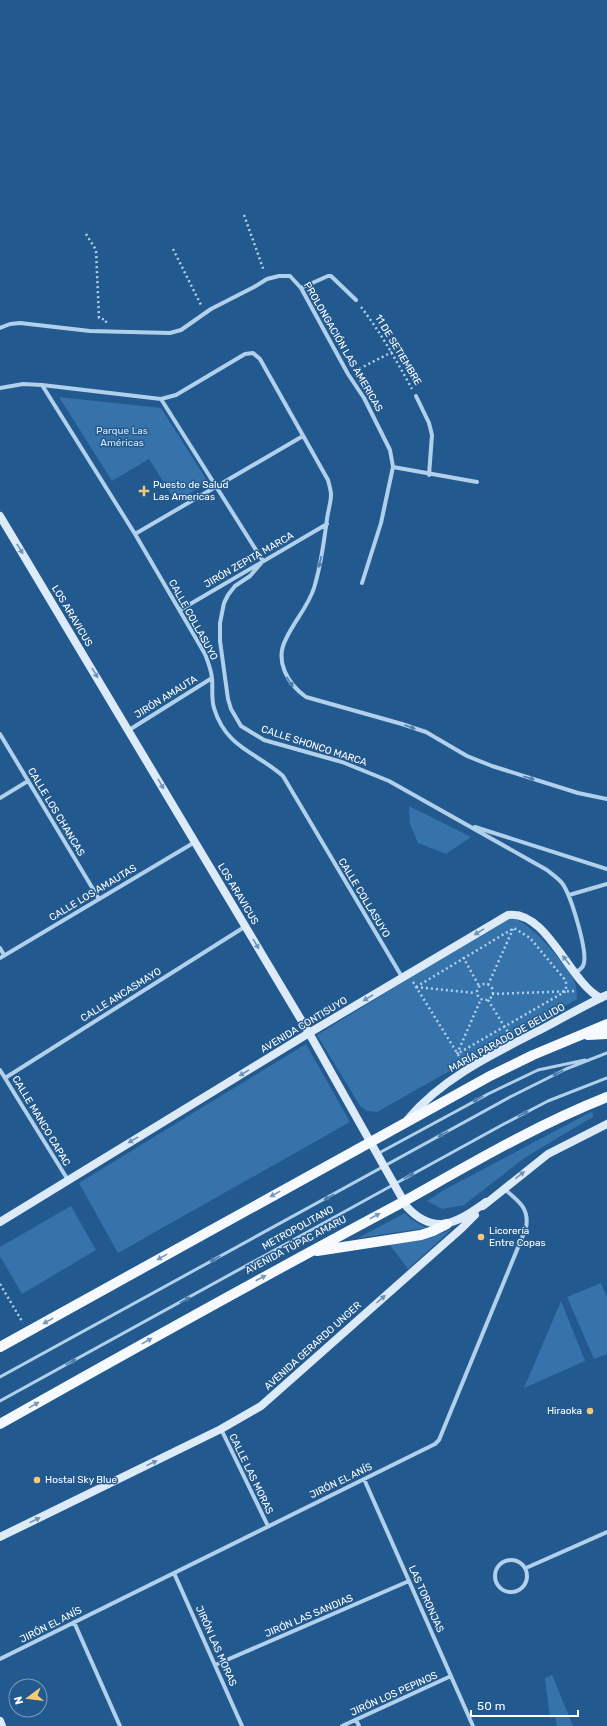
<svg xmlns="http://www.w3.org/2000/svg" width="607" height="1726" font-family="Rubik,sans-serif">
	<rect width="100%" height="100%" fill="#22598e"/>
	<path fill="#3673ab" d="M59 397 161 408 208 482 176 502 149 459 112 481Z
		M409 806 471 837 446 854 418 843 410 824Z
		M512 917C532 924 560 958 571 975 576 982 577 990 577 999L377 1112 367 1111 360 1106 317 1035 503 921Z
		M306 1044 350 1122 118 1253 79 1183Z
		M591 1112 593 1113V1117L559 1137 523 1159 464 1205 442 1209 427 1201 442 1191Z
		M71 1206 96 1250 22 1294 0 1256V1247Z
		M405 1213 411 1219 426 1228 358 1238Z
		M452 1229 408 1269 390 1245 432 1237Z
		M601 1283 607 1297V1354L594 1359 567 1297Z
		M561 1301 585 1361 524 1388Z
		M552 1675 573 1726H557L555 1717 550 1718 545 1678Z"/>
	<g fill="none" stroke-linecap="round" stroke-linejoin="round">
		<path stroke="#b1d0ec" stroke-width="2.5" stroke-dasharray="2 3" stroke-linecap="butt" d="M244 215 264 271
			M86 234 96 250 99 318 106 320V324
			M173 249 201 305
			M361 307C381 333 396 360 412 389
			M355 371 392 352
			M463 957 479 986
			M413 982 462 1061
			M477 992a8 8 0 1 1 16 0a8 8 0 1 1-16 0Z
			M488 985 513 929
			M416 987 514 928 530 938 566 981V991L457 1054
			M416 987 476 993
			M492 994 576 991
			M488 1000 509 1034
			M457 1054 481 999
			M0 1284 23 1323"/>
		<path stroke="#b1d0ec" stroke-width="3" d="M379 1153 488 1094 538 1070 585 1060
			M0 1377 510 1097 566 1069 607 1053
			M0 1401 502 1125 548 1101 607 1078"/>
		<path stroke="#b1d0ec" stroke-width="4" d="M301 288 328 276H331L356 300
			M0 328 10 324 20 323 90 331 170 333 181 330 211 309 254 287 267 279 279 276H290L301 288 307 299 348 374 364 398 390 450 393 467 381 523 362 583
			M42 385 135 534 205 654C208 662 211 669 212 678 213 687 211 699 214 708 226 748 256 752 283 776L402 977
			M0 388 23 384 42 385 161 399 176 395 245 354 253 353 260 359 328 480C329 484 331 490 331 495 331 502 328 511 327 519 324 542 321 566 314 588 308 607 294 621 286 639 274 661 288 684 306 697L402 724 426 732 467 756 492 766 578 793 607 799
			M416 396 429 423 432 435 429 475
			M161 399 263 561 250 576 235 586 228 595 224 603 220 623V641L228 699 231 709 241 726 264 740 342 762 389 781 547 870C552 874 558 878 562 883 571 895 587 949 584 963 583 968 580 970 576 972
			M393 467 477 482
			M135 534 303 436
			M180 610 327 524
			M129 730 212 678
			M0 734 99 899
			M0 798 28 781
			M475 827 607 869
			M569 895 607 884
			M0 948 4 955
			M0 958 195 842
			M0 1070 68 1180
			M5 1078 246 926
			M221 1429 268 1526
			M364 1479 473 1726
			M495 1576a16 16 0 1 1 32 0a16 16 0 1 1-32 0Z
			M526 1568 607 1532
			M174 1573 242 1726
			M74 1622 120 1726
			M0 1659 435 1444 439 1440 526 1228C530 1207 517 1200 503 1188
			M215 1665 409 1581
			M356 1720 359 1726
			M342 1726 451 1676"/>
		<path stroke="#ddebf9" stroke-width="8" d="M0 516 309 1033 407 1207C435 1237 459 1222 486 1202
			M408 1119C443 1077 495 1053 542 1029 563 1018 585 1005 607 995
			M483 1206 548 1154 607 1124
			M0 1222 309 1033 508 915C547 909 571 985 601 998
			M0 1537 221 1429 261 1406 462 1228 475 1215
			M0 1721 2 1726"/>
		<path stroke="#f6faff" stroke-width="10" d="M588 1035 607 1034
			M317 1251 421 1235 433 1231 447 1224
			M0 1347 488 1077 533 1055 607 1024
			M0 1424C133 1349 266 1275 401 1203 469 1165 534 1126 607 1097"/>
	</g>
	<defs><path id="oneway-solid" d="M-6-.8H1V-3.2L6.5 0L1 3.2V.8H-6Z"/></defs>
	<g fill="#6d93b9">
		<use href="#oneway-solid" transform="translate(20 549) rotate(59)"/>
		<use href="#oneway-solid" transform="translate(95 673) rotate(59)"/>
		<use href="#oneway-solid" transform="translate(161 784) rotate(60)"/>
		<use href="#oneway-solid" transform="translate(479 932) rotate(149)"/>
		<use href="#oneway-solid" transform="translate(256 944) rotate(59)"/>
		<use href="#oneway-solid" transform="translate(566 960) rotate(-128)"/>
		<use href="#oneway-solid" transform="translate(368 998) rotate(149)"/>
		<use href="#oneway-solid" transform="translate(244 1073) rotate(149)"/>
		<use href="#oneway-solid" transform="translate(133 1140) rotate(149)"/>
		<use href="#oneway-solid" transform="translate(520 1175) rotate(-38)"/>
		<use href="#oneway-solid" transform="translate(381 1299) rotate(-42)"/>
		<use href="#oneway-solid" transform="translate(152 1463) rotate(-26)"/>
		<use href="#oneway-solid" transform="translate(35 1520) rotate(-26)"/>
	</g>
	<g fill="#4d7daa">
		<use href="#oneway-solid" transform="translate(320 562) rotate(103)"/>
		<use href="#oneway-solid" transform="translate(290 682) rotate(56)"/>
		<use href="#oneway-solid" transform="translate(410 727) rotate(20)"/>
		<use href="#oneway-solid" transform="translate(529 778) rotate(17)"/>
		<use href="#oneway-solid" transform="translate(558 1073) rotate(154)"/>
		<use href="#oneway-solid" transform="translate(478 1099) rotate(151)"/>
		<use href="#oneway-solid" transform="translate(523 1114) rotate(-28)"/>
		<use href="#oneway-solid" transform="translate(443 1134) rotate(151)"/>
		<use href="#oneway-solid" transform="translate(409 1176) rotate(-29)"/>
		<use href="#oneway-solid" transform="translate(329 1197) rotate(151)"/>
		<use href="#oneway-solid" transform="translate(215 1259) rotate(151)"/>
		<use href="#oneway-solid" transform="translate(185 1300) rotate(-29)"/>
		<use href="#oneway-solid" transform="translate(71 1362) rotate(-29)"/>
	</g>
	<g fill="#79b">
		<use href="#oneway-solid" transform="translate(275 1194) rotate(151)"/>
		<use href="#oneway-solid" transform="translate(375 1216) rotate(-28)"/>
		<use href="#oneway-solid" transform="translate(162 1257) rotate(151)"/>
		<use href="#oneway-solid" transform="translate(261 1278) rotate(-28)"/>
		<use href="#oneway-solid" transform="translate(48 1321) rotate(151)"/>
		<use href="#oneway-solid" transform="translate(147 1341) rotate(-29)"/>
		<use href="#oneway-solid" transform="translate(34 1405) rotate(-29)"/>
	</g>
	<g fill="#f8c873" stroke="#22598e" stroke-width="1.5">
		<path d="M142 485h4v4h4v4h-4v4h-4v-4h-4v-4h4z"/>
		<circle cx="481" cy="1237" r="4"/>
		<circle cx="590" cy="1411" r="4"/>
		<circle cx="37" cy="1480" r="4"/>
	</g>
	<g text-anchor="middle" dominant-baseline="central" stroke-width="3" stroke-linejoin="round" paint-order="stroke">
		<g font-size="10" fill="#fff" stroke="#22598e">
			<text transform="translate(343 347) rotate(60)">PROLONGACIÓN LAS AMERICAS</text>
			<text transform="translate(398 350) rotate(59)">11 DE SETIEMBRE</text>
			<text transform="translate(249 560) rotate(-30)">JIRÓN ZEPITA MARCA</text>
			<text transform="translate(72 616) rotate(59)">LOS ARAVICUS</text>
			<text transform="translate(193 620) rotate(61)">CALLE COLLASUYO</text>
			<text transform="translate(166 697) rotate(-32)">JIRÓN AMAUTA</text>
			<text transform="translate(314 746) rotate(18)">CALLE SHONCO MARCA</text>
			<text transform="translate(56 812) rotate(59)">CALLE LOS CHANCAS</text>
			<text transform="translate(93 893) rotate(-31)">CALLE LOS AMAUTAS</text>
			<text transform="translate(238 894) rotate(59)">LOS ARAVICUS</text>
			<text transform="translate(364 898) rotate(59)">CALLE COLLASUYO</text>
			<text transform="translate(121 995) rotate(-32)">CALLE ANCASMAYO</text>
			<text transform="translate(304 1025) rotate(-31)">AVENIDA CONTISUYO</text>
			<text transform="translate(507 1038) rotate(-29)">MARÍA PARADO DE BELLIDO</text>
			<text transform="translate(41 1121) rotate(59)">CALLE MANCO CAPAC</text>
			<text transform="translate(298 1228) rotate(-29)">METROPOLITANO</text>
			<text transform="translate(296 1245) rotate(-28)">AVENIDA TÚPAC AMARU</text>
			<text transform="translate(313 1346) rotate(-42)">AVENIDA GERARDO UNGER</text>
			<text transform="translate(251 1474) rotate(64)">CALLE LAS MORAS</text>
			<text transform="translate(341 1481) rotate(-26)">JIRÓN EL ANÍS</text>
			<text transform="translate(426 1599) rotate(66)">LAS TORONJAS</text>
			<text transform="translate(309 1616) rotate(-23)">JIRÓN LAS SANDIAS</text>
			<text transform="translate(51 1625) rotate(-27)">JIRÓN EL ANÍS</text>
			<text transform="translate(216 1646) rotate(66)">JIRÓN LAS MORAS</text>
			<text transform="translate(394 1694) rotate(-24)">JIRÓN LOS PEPINOS</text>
		</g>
		<g font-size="10" fill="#d6e8f9" stroke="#22598e">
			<text x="122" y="431">Parque Las<tspan x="122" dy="12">Américas</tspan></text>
		</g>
		<g font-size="10" fill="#fff" stroke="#22598e" text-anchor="start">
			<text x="153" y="485">Puesto de Salud<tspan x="153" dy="12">Las Americas</tspan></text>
			<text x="489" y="1231">Licorería<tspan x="489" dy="12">Entre Copas</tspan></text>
			<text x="582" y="1411" text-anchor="end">Hiraoka</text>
			<text x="45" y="1480">Hostal Sky Blue</text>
		</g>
	</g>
	<g transform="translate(28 1698) rotate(255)"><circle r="19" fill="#22598e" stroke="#7a9bbb"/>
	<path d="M0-3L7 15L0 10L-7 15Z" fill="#f8c873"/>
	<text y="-6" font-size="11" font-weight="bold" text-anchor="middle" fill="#ffffff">N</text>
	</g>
	<path d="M471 1710v6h107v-6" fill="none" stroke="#ffffff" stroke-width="2"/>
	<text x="477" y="1710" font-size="12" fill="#ffffff" stroke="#22598e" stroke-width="3" paint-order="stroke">50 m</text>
</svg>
